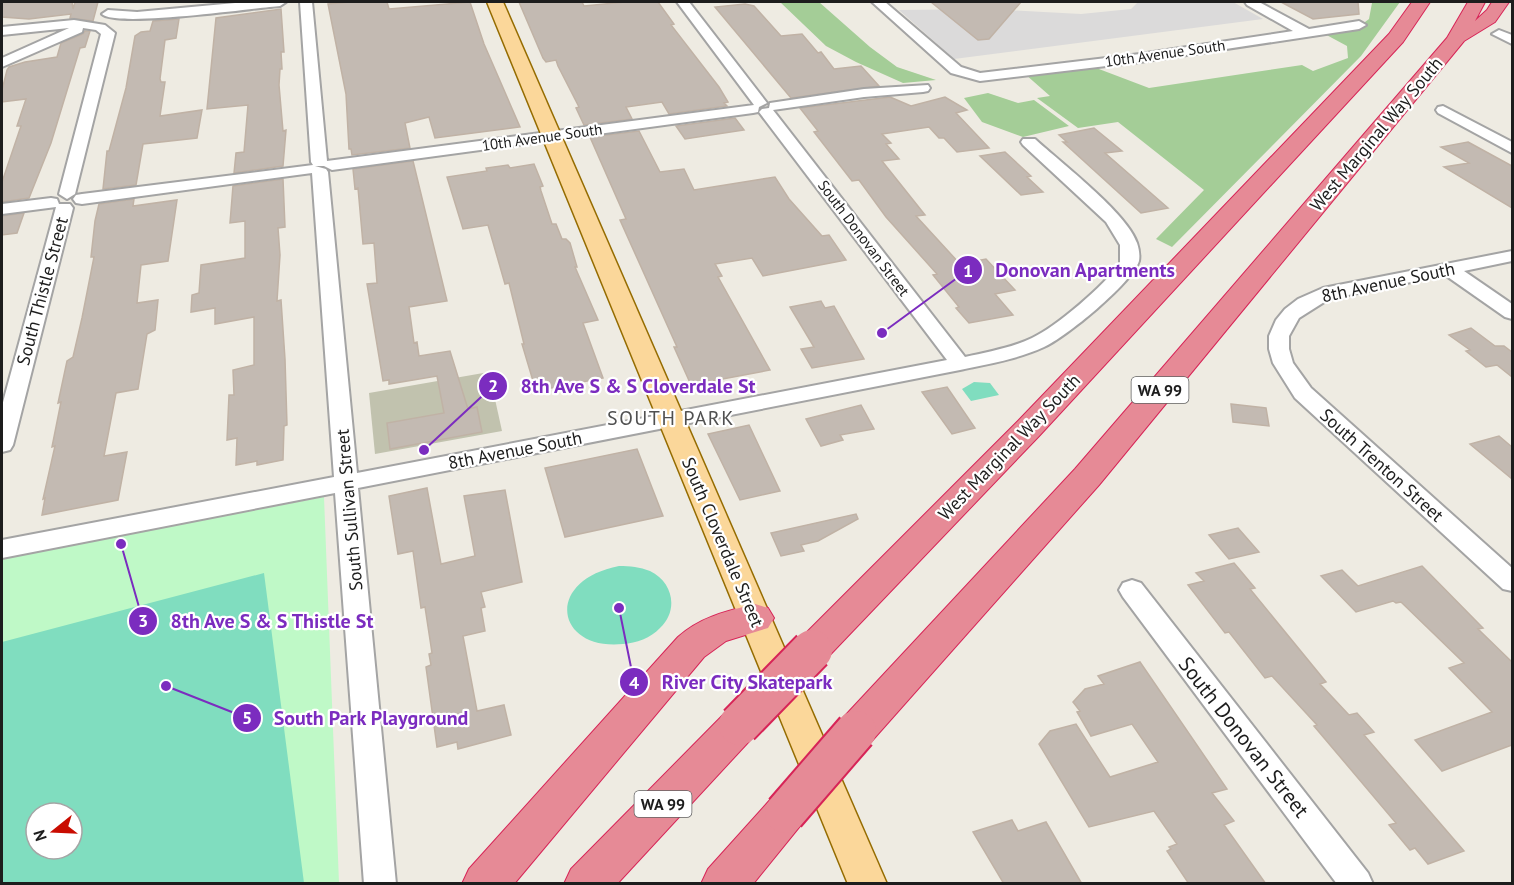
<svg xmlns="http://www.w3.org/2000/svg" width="1514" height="885" font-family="'PT Sans',sans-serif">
	<rect width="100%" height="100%" fill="#eeebe2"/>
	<path fill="#dbdada" d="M1138 2H1233L1263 19 954 59 899 10 985 9 1081 14 1131 9Z"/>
	<path fill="#c1c2ae" d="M489 372 502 431 375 454 369 393Z"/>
	<path fill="#a4cd97" d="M780 2H819L870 47 897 67 936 80 903 83 856 62 826 46Z
		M1384 2H1400L1361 56 1172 247 1156 239 1204 190 1118 122 1078 128 1037 98 1050 96 1025 74 1091 66 1149 88 1302 65 1313 71 1348 58 1347 46 1321 32 1361 25 1369 19 1372 3Z
		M988 93 1018 103 1034 100 1069 126 1023 137 982 122 964 98Z"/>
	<path fill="#bff9c7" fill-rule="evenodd" d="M324 497 339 883 2 884V558ZM36 813H72V849H36Z"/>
	<path fill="#80ddbf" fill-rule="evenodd" d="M974 382 990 383 999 395 971 401 962 389Z
		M619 566C630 566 640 567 650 571 673 582 679 610 660 628 651 638 636 643 623 644 556 651 543 581 619 566Z
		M264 573 304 883H2V642ZM36 813H72V849H36Z"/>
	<path fill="#c3bab2" stroke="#c0b2a5" stroke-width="1.5" d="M2 2H72L73 9 75 2H98L93 21 70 18 71 14 29 19 2 17Z
		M350 2H387L389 9 470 2 484 44 520 127 435 138 429 117 405 123 410 148 352 155 351 149H349L346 94 328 4Z
		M519 2H582L584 6 625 2H658L674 24 671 25 719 87 728 102 724 103 727 106 669 114 662 102 626 107 632 119 584 125 576 108 579 107 558 66 556 60 546 62 543 58Z
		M931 2H1021L989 39 978 40Z
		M1281 2H1358L1359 14 1313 19Z
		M745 4 754 6 781 36 802 34 818 53 821 52 834 69 861 66 879 86 791 98 715 7Z
		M281 9 284 52H281L282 69H280L279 85 283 131 286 130 283 166 234 173 236 153 244 152 248 105 207 109 216 18Z
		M179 19 176 38 165 40 160 79 161 82H165L160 116 202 110 197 138 143 144 136 185 103 189 107 151H109L126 88 135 36 141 32 150 31 153 21Z
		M85 31H90L85 47 80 48 51 143 29 198 2 202V182L21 126H17L26 99 2 102V90L7 70 9 67 25 62 57 57 61 43 83 34Z
		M890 97 911 106 945 97 967 110 956 113 989 148 957 152 944 138H939L929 127 882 134 891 143 886 144 899 159 882 161 925 215 916 216 960 264 986 259 1015 290 995 294 1013 315 969 323 956 308 959 307 933 275 937 274 886 217 859 180 852 181 814 132 818 131 800 108Z
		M735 118 744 130 685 139 676 126Z
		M1094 128 1122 151 1105 153 1168 208 1141 213 1063 142H1067L1059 135Z
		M639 131 660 172 684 169 694 190 775 177 789 199 822 236 829 235 846 260 763 276 752 258 715 264 722 276 718 277 770 370 691 385 674 347H677L620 220 626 219 590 137Z
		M1468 142 1512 166V208L1444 167 1469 163 1441 147Z
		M1005 152 1031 176 1027 177 1043 192 1021 195 980 156Z
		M413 161 447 301 409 307 414 343 417 342 419 356 450 351 468 409 477 407 482 432 390 449 387 423 444 413 437 376 389 384V380L383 381 367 284 377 283 374 243 363 244 358 188 355 189 353 169Z
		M534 164 543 186 540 187 541 191 552 224H556L562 239H566L570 243 577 267H575L598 320 583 323 603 378 536 391 522 344H524L509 283 505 284 488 225 463 229 447 177 487 171 486 168 508 165 510 168Z
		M283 179 285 227 278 228 280 255 277 301 281 300 285 359 287 425 284 426 283 460 257 465V461L236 465 237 438 227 440 229 395H234L233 370 254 365V317L215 324V308L191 312 192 295 199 293 201 265 245 258V221L230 223 233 186Z
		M134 199 133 206 177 200 168 261 141 265 137 303 158 300 155 330 147 334 138 389 116 393 104 456 127 452 118 500 42 515 45 498 43 499 55 446 52 447 61 402 58 403 67 361 73 357 82 318 94 257H91L95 221 99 204Z
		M24 213 17 233 2 235V216Z
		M821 301 825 308 834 306 864 359 812 368 801 349 814 347 790 307Z
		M1471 328 1495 346H1504L1512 352V377L1497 365 1486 367 1466 351 1470 350 1449 335Z
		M947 387 975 428 952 434 922 392Z
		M1231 404 1266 408 1269 426 1233 422Z
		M861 405 874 429 840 435 843 440 821 446 806 419Z
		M749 425 780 491 740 500 708 434Z
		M1499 436 1512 447V479L1470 444Z
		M637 449 663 516 565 537 545 468Z
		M427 488 441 564 475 556 464 496 505 490 522 582 481 592 485 607 481 608 485 631 463 636 477 711 504 705 511 735 458 749 457 742 437 747 426 667 431 665 429 654 432 653 425 607 421 608 413 551 398 554 389 496Z
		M856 514 858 519 818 541 801 545 804 551 781 556 771 533Z
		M1238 528 1259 552 1229 559 1209 535Z
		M1234 563 1255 588 1250 589 1326 682 1320 684 1349 715 1357 713 1374 732 1364 735 1464 851 1428 864 1415 848 1410 850 1389 825 1396 823 1314 726 1317 725 1272 676 1265 678 1229 632 1225 633 1188 585 1204 581 1196 573Z
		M1422 566 1483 628 1478 629 1512 662V745L1442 771 1415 740 1492 712 1449 668 1464 663 1401 602 1396 603 1393 601 1356 612 1321 576 1342 570 1358 586Z
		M1140 662 1227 789 1212 793 1234 821 1224 825 1266 884H1189L1167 851 1171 849 1169 847 1177 844 1154 811 1089 827 1039 744 1050 731 1076 724 1110 777 1158 762 1132 724 1091 736 1077 712 1080 711 1073 702 1085 689 1104 684 1098 676Z
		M1012 820 1018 831 1046 822 1082 884H1004L973 832Z"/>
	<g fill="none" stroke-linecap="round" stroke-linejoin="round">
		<defs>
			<path id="minor" d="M246 2H286L280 6C253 8 116 28 102 14L108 10 137 12Z
				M300 2H312L327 161 754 105 677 2H689L767 103 759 107 758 112 753 113 332 170 324 166H315L326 169 328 172 357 473 947 360 759 112 762 109 769 108 770 103 864 89 928 85 930 88 928 91 923 92 864 97 773 110 965 357C987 352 1011 348 1032 338 1056 327 1105 285 1120 263V245L1106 222 1023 145 1021 142 1023 139H1035C1060 162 1127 213 1137 243 1139 249 1140 255 1139 261 1132 283 1065 338 1044 347 1018 359 988 364 960 370L358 488 396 884H364L335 493 2 558V540L334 477 312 173 82 204 76 203 73 199 76 195 82 194 313 165 311 162Z
				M872 2H885L961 67 980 73 1140 54 1293 31 1247 5 1245 2H1259L1309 29 1359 21 1366 25 1359 29 1140 62 980 81 951 73Z
				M74 20 105 25 115 33 75 194 67 199 59 194 101 34 96 30 83 28 82 32 2 67V58L69 28 2 35V27Z
				M1499 30 1512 35V44L1492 34Z
				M1443 106 1512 142V153L1438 113 1436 110 1438 107Z
				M51 198 57 199 59 204H70L73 208 13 445 10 450 2 452V406L56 207 2 214V204Z
				M1512 251V261L1464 271 1512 304V319L1505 317 1445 275 1329 299 1299 318 1289 336V349L1293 363 1311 388 1512 568V591L1503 589 1295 398 1273 363 1269 349V336L1276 320 1285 309 1298 299 1323 288Z
				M1132 580 1141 583 1368 873 1373 884H1337L1123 597 1119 590 1123 583Z"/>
			<path id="major" d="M487 2H503L887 884H848Z"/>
			<path id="highway" d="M1412 2H1430L1403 42 1040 435 825 660 812 665 799 660 793 650 799 640 1018 421 1389 34Z
				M1468 2H1485L1475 21 1487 10 1492 2H1509L1495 22 1464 41 1099 485 870 743 856 748 842 743 836 731 842 719 1075 469 1447 38Z
				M755 604 768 608 774 618 768 628 726 641 704 657 514 884H462L469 869 678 637C700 617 727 611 755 604Z
				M739 708 753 713 759 725 753 737 617 884H564L571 869 725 713Z
				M785 794 800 800 807 813 800 826 753 884H701L708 869 770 800Z"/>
		</defs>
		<use href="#minor" stroke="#a4a4a4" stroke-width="4"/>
		<use href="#major" stroke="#956c01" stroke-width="3"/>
		<use href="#highway" stroke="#d72457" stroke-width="2"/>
		<use href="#minor" fill="#fff" fill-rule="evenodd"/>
		<use href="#major" fill="#fbd79a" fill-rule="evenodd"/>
		<use href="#highway" fill="#e68a96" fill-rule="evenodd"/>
		<defs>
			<path id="highway-bridge" d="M739 725 812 650
				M785 813 856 731"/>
		</defs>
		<use href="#highway-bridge" stroke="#d72457" stroke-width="44" stroke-linecap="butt"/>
		<use href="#highway-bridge" stroke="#e68a96" stroke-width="40"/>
	</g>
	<g text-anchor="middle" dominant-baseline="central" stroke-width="4.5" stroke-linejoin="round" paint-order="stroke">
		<g font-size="15" fill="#1d1d1d" stroke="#fff">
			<text transform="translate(1165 53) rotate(-8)">10th Avenue South</text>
			<text transform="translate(542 137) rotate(-8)">10th Avenue South</text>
			<text transform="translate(864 238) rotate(53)">South Donovan Street</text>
		</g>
		<g fill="#fff" stroke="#616161" stroke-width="1.5">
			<rect x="1131.5" y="377" width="57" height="26" rx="4.5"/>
			<rect x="634.5" y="791" width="57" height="26" rx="4.5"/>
		</g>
		<g font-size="16" font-weight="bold" fill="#1d1d1d">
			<text x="1160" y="390">WA 99</text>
			<text x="663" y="804">WA 99</text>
		</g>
		<g font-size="18" fill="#1d1d1d" stroke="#fff">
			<text transform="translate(1376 134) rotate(-50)">West Marginal Way South</text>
			<text transform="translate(1388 282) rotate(-12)">8th Avenue South</text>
			<text transform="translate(42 291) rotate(-75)">South Thistle Street</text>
			<text transform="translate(1009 447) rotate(-46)">West Marginal Way South</text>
			<text transform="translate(515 450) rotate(-11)">8th Avenue South</text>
			<text transform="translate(1382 465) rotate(42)">South Trenton Street</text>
			<text transform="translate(349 510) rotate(-95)">South Sullivan Street</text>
			<text transform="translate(723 542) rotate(67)">South Cloverdale Street</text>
		</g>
		<g font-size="20" letter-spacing="1.5" fill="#505050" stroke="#fff">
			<text x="671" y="418">SOUTH PARK</text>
		</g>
		<g font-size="21" fill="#1d1d1d" stroke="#fff">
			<text transform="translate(1244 737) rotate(52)">South Donovan Street</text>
		</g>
	</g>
	<path fill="none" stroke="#7b2cbf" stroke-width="2" d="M882 333L968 270M424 450L493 386M121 544L143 621M619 608L634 682M166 686L247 718"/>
	<g fill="#7b2cbf" stroke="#fff" stroke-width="2">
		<circle cx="882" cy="333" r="6"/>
		<circle cx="424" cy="450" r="6"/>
		<circle cx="121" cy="544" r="6"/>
		<circle cx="619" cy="608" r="6"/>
		<circle cx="166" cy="686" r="6"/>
		<circle cx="968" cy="270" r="15"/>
		<circle cx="493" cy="386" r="15"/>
		<circle cx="143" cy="621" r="15"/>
		<circle cx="634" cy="682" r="15"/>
		<circle cx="247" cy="718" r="15"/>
	</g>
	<g font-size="18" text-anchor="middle" font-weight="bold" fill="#fff">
		<text x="968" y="277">1</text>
		<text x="493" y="392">2</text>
		<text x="143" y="627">3</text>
		<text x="634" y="689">4</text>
		<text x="247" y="724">5</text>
	</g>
	<g font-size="20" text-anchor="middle" font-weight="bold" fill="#7b2cbf" stroke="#fff" stroke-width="4.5" stroke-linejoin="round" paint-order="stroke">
		<text x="1085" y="277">Donovan Apartments</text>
		<text x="638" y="393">8th Ave S &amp; S Cloverdale St</text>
		<text x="272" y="628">8th Ave S &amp; S Thistle St</text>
		<text x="747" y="689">River City Skatepark</text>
		<text x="371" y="725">South Park Playground</text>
	</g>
	<rect width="1514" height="885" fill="none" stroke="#1d1d1d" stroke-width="6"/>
	<g transform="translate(54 831) rotate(252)"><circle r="28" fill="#ffffff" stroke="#a5a5a5" stroke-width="1.5"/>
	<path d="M0-4.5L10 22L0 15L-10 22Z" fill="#c90c01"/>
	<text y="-9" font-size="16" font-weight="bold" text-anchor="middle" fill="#1d1d1d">N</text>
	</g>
</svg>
